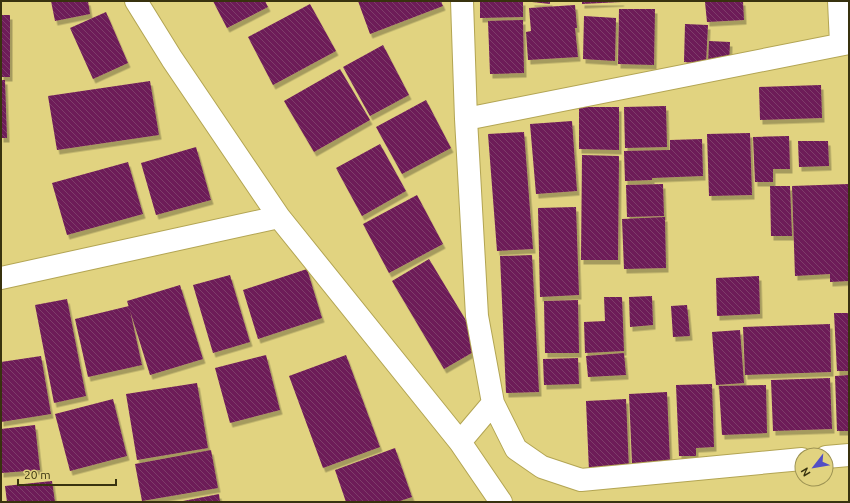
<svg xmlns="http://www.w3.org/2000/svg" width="850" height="503" font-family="Ubuntu,sans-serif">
	<defs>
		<pattern id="building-back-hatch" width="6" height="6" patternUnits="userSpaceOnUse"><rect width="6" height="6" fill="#6d1a58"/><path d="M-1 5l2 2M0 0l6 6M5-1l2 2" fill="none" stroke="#7e3c6b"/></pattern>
		<filter id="shadow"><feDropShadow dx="2.5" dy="4.5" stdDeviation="0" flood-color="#0004"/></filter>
	</defs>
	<rect width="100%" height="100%" fill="#e1d380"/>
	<path fill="url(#building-back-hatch)" filter="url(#shadow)" d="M51 1H88L90 14 55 21Z
		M213 1H265L268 7 227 28Z
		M358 1H441L443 6 370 34Z
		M480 1H523V17L480 18Z
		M532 1H550V4L532 2Z
		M582 1H621L622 2 582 4Z
		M716 1H743L744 20 707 22 705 2Z
		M310 4 336 51 273 85 248 37Z
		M575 5 577 28H575L578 57 528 60 526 32 531 31 529 8Z
		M619 9H655L654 65 618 64Z
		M106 12 128 63 93 79 70 28Z
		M1 15H10V77H1Z
		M584 16 616 18 615 61 583 59Z
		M523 20 524 73 490 74 488 21Z
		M685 24 708 25 706 63 684 62Z
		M709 41 730 42 729 66 708 64Z
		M383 45 409 95 370 116 343 67Z
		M340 69 370 120 314 152 284 101Z
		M1 80H5L7 138H1Z
		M150 81 159 135 57 150 48 96Z
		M821 85 822 118 760 120 759 87Z
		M426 100 451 148 402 174 376 127Z
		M666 106 667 147 625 148 624 107Z
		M579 107H619V150L579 149Z
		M572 121 577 191 536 194 530 124Z
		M524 132 533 249 497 251 488 134Z
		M750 133 752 195 709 196 707 134Z
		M789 136 790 169H773V182H755L753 137Z
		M702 139 703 176 652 178V180L625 181 624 151 670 150V140Z
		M798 141H828L829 166 799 167Z
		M380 144 406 191 362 216 336 168Z
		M196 147 211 200 156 215 141 163Z
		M582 155 619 156 618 260H581Z
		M128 162 143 214 67 235 52 183Z
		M663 184 664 216 627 217 626 185Z
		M849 184V281L830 282V274L795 276 792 186Z
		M770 186H790L792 236H771Z
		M417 195 443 244 389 273 363 224Z
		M576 207 579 295 540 297 538 208Z
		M665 217 666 268 624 269 622 219Z
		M532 255 539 392 506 393 500 256Z
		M429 259 482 347 444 369 392 281Z
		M307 269 322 318 258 339 243 290Z
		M230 275 250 342 213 353 193 285Z
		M759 276 760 314 717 316 716 278Z
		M180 285 203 359 150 375 127 301Z
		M652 296 653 325 630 327 629 297Z
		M604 297H622L624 351 585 353 584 322 605 321Z
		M67 299 86 396 54 403 35 305Z
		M578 300 579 353H545L544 301Z
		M687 305 690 336 673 337 671 306Z
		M129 306 142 365 88 377 75 319Z
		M834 313H849V371H837Z
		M830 324 831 372 745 375 743 327Z
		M740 330 744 383 716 385 712 332Z
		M624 353 626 375 588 377 586 356Z
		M266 355 280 410 230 423 215 368Z
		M346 355 380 447 323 468 289 376Z
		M41 356 51 414 1 422V362Z
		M578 358 579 384 544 385 543 359Z
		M849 375V431H837L835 376Z
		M830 378 832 429 773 431 771 380Z
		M197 383 208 448 137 460 126 394Z
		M712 384 714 447 696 448V456H679L676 385Z
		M766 385 767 433 722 435 719 386Z
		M667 392 670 462 632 464 629 394Z
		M113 399 127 456 70 471 55 414Z
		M626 399 629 470 589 471 586 401Z
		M35 425 40 470 1 473V429Z
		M395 448 412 497 397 502H346L335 470Z
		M211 450 218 488 142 501 135 464Z
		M52 481 55 502H7L5 486Z
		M219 494 220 502H183V501Z"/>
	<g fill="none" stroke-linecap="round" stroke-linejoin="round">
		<defs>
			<path id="minor" d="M136 1 172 59 279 217 460 442 501 502
				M839 1 841 44
				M466 119 849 43
				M1 278 279 217
				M493 403 516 449 542 467 581 480 802 459
				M460 442 493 403 477 316 466 119 462 1
				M826 457 849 455"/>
		</defs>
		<use href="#minor" stroke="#b3a553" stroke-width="24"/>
		<use href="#minor" stroke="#fff" stroke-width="22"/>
	</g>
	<rect width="850" height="503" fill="none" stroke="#38320f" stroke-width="4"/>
	<g transform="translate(814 467) rotate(239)"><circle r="19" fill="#e1d380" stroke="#9d9353"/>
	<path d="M0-3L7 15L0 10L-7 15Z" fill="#534ec5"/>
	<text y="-6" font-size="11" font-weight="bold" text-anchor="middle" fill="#38320f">N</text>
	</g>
	<path d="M18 479v6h98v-6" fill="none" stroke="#38320f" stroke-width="2"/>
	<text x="24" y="479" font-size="12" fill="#38320f" stroke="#e1d380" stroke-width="3" paint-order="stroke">20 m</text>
</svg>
